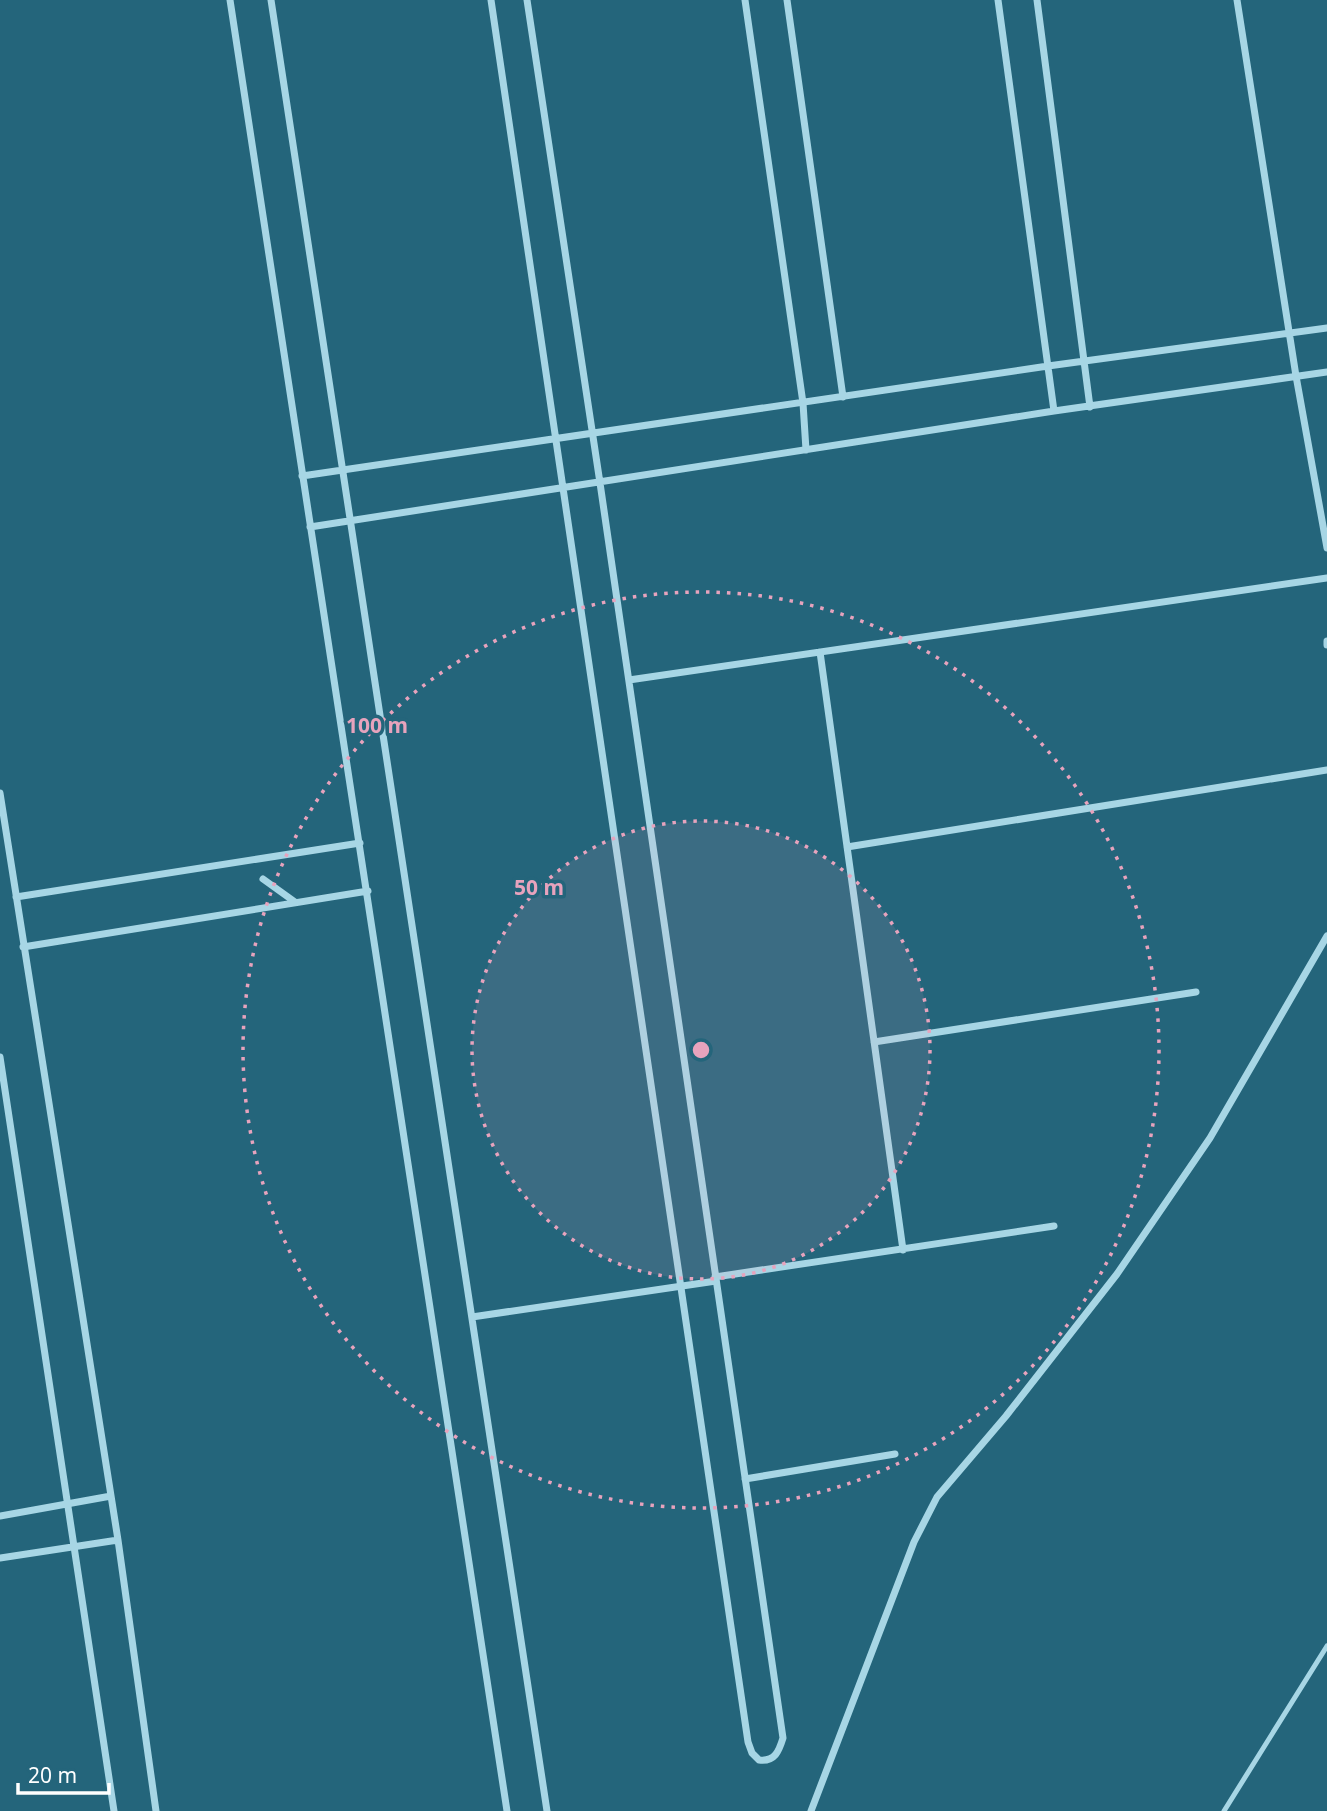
<svg xmlns="http://www.w3.org/2000/svg" width="1327" height="1811" font-family="'Noto Sans',sans-serif">
	<rect width="100%" height="100%" fill="#24657b"/>
	<g fill="none" stroke-linecap="round" stroke-linejoin="round">
		<path stroke="#a7d6e5" stroke-width="5" d="M1224 1811 1327 1646"/>
		<path stroke="#a7d6e5" stroke-width="7" d="M230 0 507 1811
			M271 0 547 1811
			M491 0 748 1742 752 1753 759 1760C775 1762 779 1751 783 1738L600 483 527 0
			M745 0 803 403 806 450
			M787 0 843 397
			M998 0 1054 411
			M1037 0 1090 407
			M1237 0 1296 376 1327 548
			M302 476 1048 366 1327 328
			M310 527 1054 411 1327 372
			M1327 645V641
			M820 652 903 1250
			M629 680 1327 578
			M0 793 118 1540 156 1811
			M847 847 1327 770
			M263 879 295 902
			M16 897 360 843
			M23 947 368 891
			M874 1042 1196 992
			M0 1057 114 1811
			M715 1277 1054 1226
			M472 1317 716 1281
			M745 1479 895 1454
			M0 1516 111 1496
			M0 1558 118 1540
			M811 1811 914 1542 937 1497 1006 1416 1117 1274 1210 1138 1327 936"/>
	</g>
	<circle cx="701" cy="1050" r="229" fill="#e7a3bd" fill-opacity=".12"/>
	<g fill="none" stroke="#e7a3bd" stroke-width="3.5" stroke-dasharray="3.5 7">
		<circle cx="701" cy="1050" r="229"/>
		<circle cx="701" cy="1050" r="458"/>
	</g>
	<circle cx="701" cy="1050" r="10" fill="#e7a3bd" stroke="#24657b" stroke-width="3.5"/>
	<g font-size="21" text-anchor="middle" font-weight="bold" fill="#e7a3bd" stroke="#24657b" stroke-width="7" stroke-linejoin="round" paint-order="stroke">
		<text x="377" y="733">100 m</text>
		<text x="539" y="895">50 m</text>
	</g>
	<path d="M18 1783v10h91v-10" fill="none" stroke="#ffffff" stroke-width="3.5"/>
	<text x="28" y="1783" font-size="21" fill="#ffffff" stroke="#24657b" stroke-width="5" paint-order="stroke">20 m</text>
</svg>
